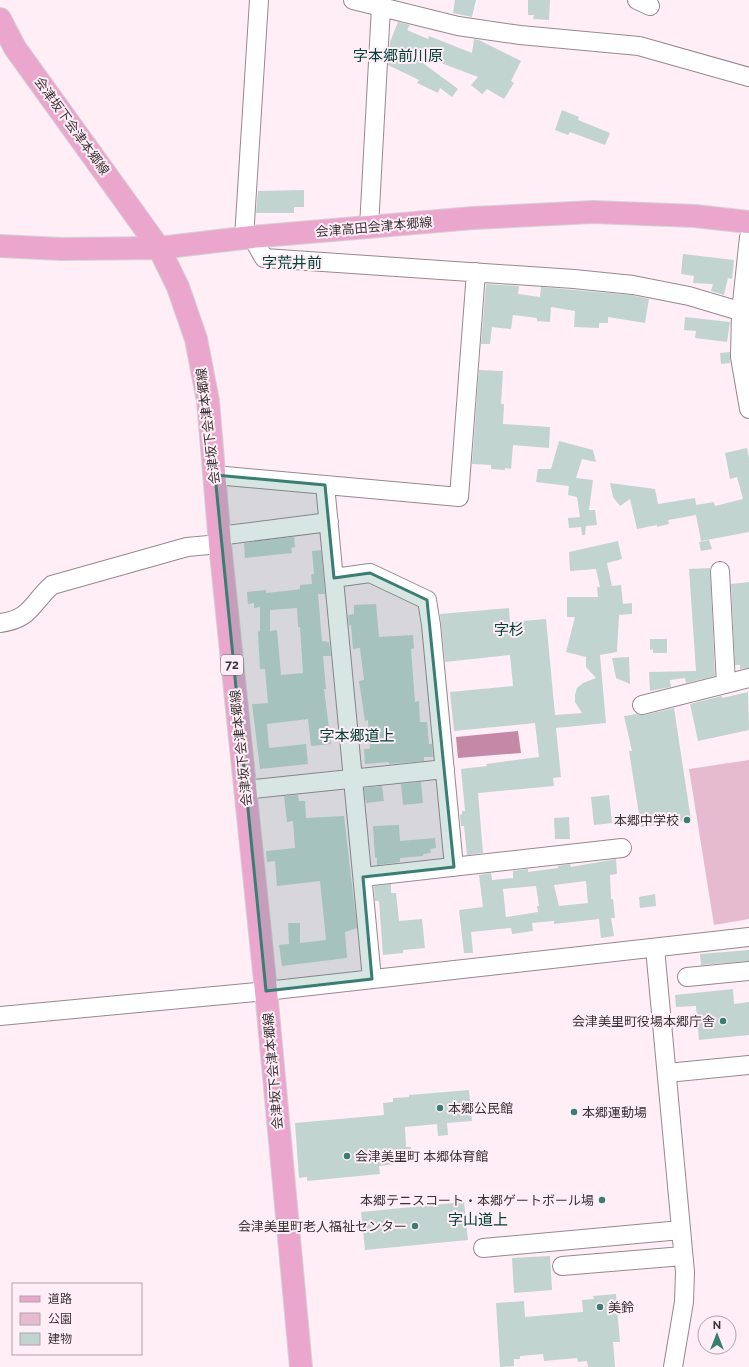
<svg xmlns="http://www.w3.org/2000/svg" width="749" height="1367" font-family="Raleway,'Noto Sans JP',sans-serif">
	<rect width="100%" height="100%" fill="#ffeef6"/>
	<path fill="#e6bbd0" d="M749 760V919L714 925 689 769Z"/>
	<path fill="#c389a7" d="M518 731 521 753 458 758 456 737Z"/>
	<path fill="#c1d4d0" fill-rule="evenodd" d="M455 0H476L472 17 453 13Z
		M528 0H550L549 20 533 19 534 15H528Z
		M398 22 410 25 407 30 428 39 429 36 472 53 474 39 479 40 521 61 511 81 514 83 504 99 487 89 482 94 471 85 478 77 404 49 458 89 452 97 440 88 438 93 417 83 419 80 388 65 390 42Z
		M562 110 579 117 578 120 610 133 605 145 570 132 568 135 555 130Z
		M304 190V207H294V213H256L258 191Z
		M683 254 734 260 732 279 728 278 724 295 711 291 713 284 693 283 694 276 681 274Z
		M486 284 519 286 518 294 540 297 541 287 631 295 649 299 645 323 608 317V323H599V328L574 327 575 311 551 307 550 322 537 321V318L513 315 511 329 492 327 490 344H481Z
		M685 317 730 322 727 342 695 338 696 331 684 330Z
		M730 352V363L721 364 720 353Z
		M479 370 503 371 501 404H504L503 424 550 427 549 448 513 445 511 469 505 468V470L491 469V465L472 464Z
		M559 441 593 450 596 462 582 459 576 478 593 480 589 510H595L597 525 586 526 585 535H582L581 527 569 528 568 518 580 517 577 497 568 495 569 486 536 482 538 469H551Z
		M747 448 749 458V532L701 541 696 515 668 520 669 524 657 527V525L637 529 630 499 620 506 613 497 610 483 655 489 658 504 695 498 696 505 714 502 715 506 743 499 737 477 730 479 725 453Z
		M294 537 295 547 291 548 292 553 245 558 244 543Z
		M709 540 712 549 701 551 699 542Z
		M618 541 622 559 607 563 612 586 621 585 623 604 632 603V614L619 615 617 652 600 655 606 723 556 728 561 777 553 778 554 786 478 793 483 853 467 855 464 826H461L460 815 462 814V811H465L461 769 487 766 486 764 539 757 535 723 454 731 450 692 513 686 510 655 445 662 440 614 509 608 510 622 546 619 555 715 582 713 575 702V695L577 688 583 683 596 678 586 667V657L566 652 575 617H567V597H598L597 587H600L596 569 570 571 569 552Z
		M321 550 325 594H318L322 641 329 642 331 656H323L326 689H324L331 744 311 746 308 719 267 724 269 748 306 744 308 764 260 769 252 704 268 703 265 669H260L258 632 260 631V607L254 608V603L248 604 247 592 266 590V593L294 590 300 589V585L312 584 311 574H314L312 551ZM297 608 298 627H300L303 673 281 675 277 630 270 631V610Z
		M710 568 715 676 686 683 685 678 670 680 671 687 650 691 649 672 696 671 689 569Z
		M749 582V668L740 669V665H735L731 584Z
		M376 604 379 637 413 635 414 648 411 649 415 702 419 701 420 722H427L429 744H432L433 757H424V761L389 764V762L365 764 364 749H370L368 720 365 721 359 681 364 680 360 648 353 649 351 625 349 626 348 615 354 614V605Z
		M650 639H667V653H653V649L650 650Z
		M629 657 630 684 616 678 612 658Z
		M748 692 749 730 698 741 690 704 722 696V698Z
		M674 708 691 820 641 827 629 751H632L624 716 637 714 645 715Z
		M421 782 423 803 403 805 401 784Z
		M382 786 384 801 366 803 364 788Z
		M298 795 299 801H305L306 818 344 816 357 928 345 932 347 958 282 966 279 945 289 944 288 923H300V943L326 940 320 881 277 886 275 861 267 862 266 851 295 848 293 821 287 822 284 796Z
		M609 795 612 823 594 825 591 797Z
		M569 817 570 839H555L554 818Z
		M399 825 400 841 435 838 436 848 430 849 431 853 423 854V856L400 858V862L377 865V858H375L373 826Z
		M616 859 617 874 610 875 611 899H613L615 918H611L614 936 601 938 599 919 554 924V921L532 923 533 931 512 934 511 928 471 932 473 953H464L459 910 483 907 479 875 491 873 492 880 513 878V871L528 869V872L558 868V866L570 864 571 867ZM586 881 588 903 559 906 554 885ZM536 886 539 906H537L538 912 506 917 503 889Z
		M391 884V893H396L399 921 422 919 425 948 403 950V953L383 955 379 901H375L374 886Z
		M655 894 656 906 640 908 639 897Z
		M749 950V961L701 965 700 954Z
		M733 989 734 1004 749 1002V1035L699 1040 696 1006 676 1007 675 995Z
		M469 1090 472 1121 447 1123 448 1135 438 1136 437 1124 405 1127 406 1147H411L412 1162 379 1166 380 1174 307 1181V1177L299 1178 295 1123 384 1115 383 1103 393 1102V1098L409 1097V1095Z
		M464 1202 468 1240 365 1250 361 1212Z
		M550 1256 552 1290 514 1293 512 1258Z
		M616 1294 620 1342H613L615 1367H588L587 1361 578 1362 577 1358 544 1361 543 1354 520 1356V1359H514V1366L500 1367 496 1303 524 1301 525 1317 583 1312 582 1300 594 1299 593 1296Z"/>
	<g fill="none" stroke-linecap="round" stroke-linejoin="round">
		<defs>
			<path id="minor" d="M353 0 458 26 520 35 639 46 749 77
				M637 0 650 6
				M369 227 381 7
				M252 237 264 258 574 279 633 285 689 296 749 314
				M749 237 741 312 740 357 749 409
				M244 238 259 0
				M215 475 459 497 476 272
				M325 485 372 979
				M219 536 329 522
				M720 571 726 684
				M334 578 370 573 427 600 431 625 454 867
				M0 623C31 619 31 604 52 585L187 547 220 544
				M642 705 749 678
				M245 790 445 769
				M363 877 622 848
				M655 948 685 1272 684 1302 673 1367
				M687 977 749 971
				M0 1016 266 991 749 937
				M667 1073 749 1065
				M483 1248 681 1230
				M562 1266 683 1256"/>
			<path id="major" d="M0 19 15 48 159 248 178 287 196 339 208 401 220 544 266 991 301 1367
				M0 246 61 249 159 248 252 237 473 218 593 212 695 216 749 222"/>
		</defs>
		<use href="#minor" stroke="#97888f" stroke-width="20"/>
		<use href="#major" stroke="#d3d2d3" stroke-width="24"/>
		<use href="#minor" stroke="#fff" stroke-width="18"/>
		<use href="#major" stroke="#eaa6cd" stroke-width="22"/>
	</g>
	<path fill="#397e72" fill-opacity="0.2" stroke="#397e72" stroke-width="3" stroke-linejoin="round" d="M215 475 325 485 334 578 370 573 427 600 454 867 363 877 372 979 266 991Z"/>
	<g fill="#397e72" stroke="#ffeef6" stroke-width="1.5">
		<circle cx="687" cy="820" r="4"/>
		<circle cx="723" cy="1021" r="4"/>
		<circle cx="440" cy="1108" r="4"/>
		<circle cx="574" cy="1112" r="4"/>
		<circle cx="347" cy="1156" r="4"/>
		<circle cx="602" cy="1200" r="4"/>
		<circle cx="415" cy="1226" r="4"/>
		<circle cx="600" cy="1307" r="4"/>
	</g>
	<g text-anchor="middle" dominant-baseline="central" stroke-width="4" stroke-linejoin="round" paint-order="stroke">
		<rect fill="#ffeef6" stroke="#746a6f" stroke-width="1" x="221" y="655" width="22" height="20" rx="3"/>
		<g font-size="12" font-weight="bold" fill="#393235">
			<text x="232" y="665">72</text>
		</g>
		<g font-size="13" fill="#393235" stroke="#ffeef6">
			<text transform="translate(72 126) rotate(54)">会津坂下会津本郷線</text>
			<text transform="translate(374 227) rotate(-5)">会津高田会津本郷線</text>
			<text transform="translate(208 426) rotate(-97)">会津坂下会津本郷線</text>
			<text transform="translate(241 748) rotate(-96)">会津坂下会津本郷線</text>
			<text transform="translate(273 1071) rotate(-95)">会津坂下会津本郷線</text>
		</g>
		<g font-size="13" fill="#393235" stroke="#ffeef6" text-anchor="end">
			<text x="679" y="820">本郷中学校</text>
			<text x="715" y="1021">会津美里町役場本郷庁舎</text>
			<text x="448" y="1108" text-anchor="start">本郷公民館</text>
			<text x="582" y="1112" text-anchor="start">本郷運動場</text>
			<text x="355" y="1156" text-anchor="start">会津美里町 本郷体育館</text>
			<text x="594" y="1200">本郷テニスコート・本郷ゲートボール場</text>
			<text x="407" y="1226">会津美里町老人福祉センター</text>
			<text x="608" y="1307" text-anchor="start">美鈴</text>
		</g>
		<g font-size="15" fill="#024139" stroke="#ffeef6">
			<text x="398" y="56">字本郷前川原</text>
			<text x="292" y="263">字荒井前</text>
			<text x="509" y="630">字杉</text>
			<text x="357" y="736">字本郷道上</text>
			<text x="478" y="1220">字山道上</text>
		</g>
	</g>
	<rect x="12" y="1283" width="130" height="72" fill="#ffeef6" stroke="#b0a3a9"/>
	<rect x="20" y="1296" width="20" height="6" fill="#eaa6cd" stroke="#b0a3a9"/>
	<text x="48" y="1303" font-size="12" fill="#393235">道路</text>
	<rect x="20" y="1313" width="20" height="12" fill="#e6bbd0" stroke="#b0a3a9"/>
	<text x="48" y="1323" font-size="12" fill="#393235">公園</text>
	<rect x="20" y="1333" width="20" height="12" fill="#c1d4d0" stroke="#b0a3a9"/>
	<text x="48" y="1343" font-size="12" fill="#393235">建物</text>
	<g transform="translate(717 1335)"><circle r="19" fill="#ffeef6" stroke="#b0a3a9"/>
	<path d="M0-3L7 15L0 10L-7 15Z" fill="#397e72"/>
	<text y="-6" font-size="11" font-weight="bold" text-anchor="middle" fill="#393235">N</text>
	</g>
</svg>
